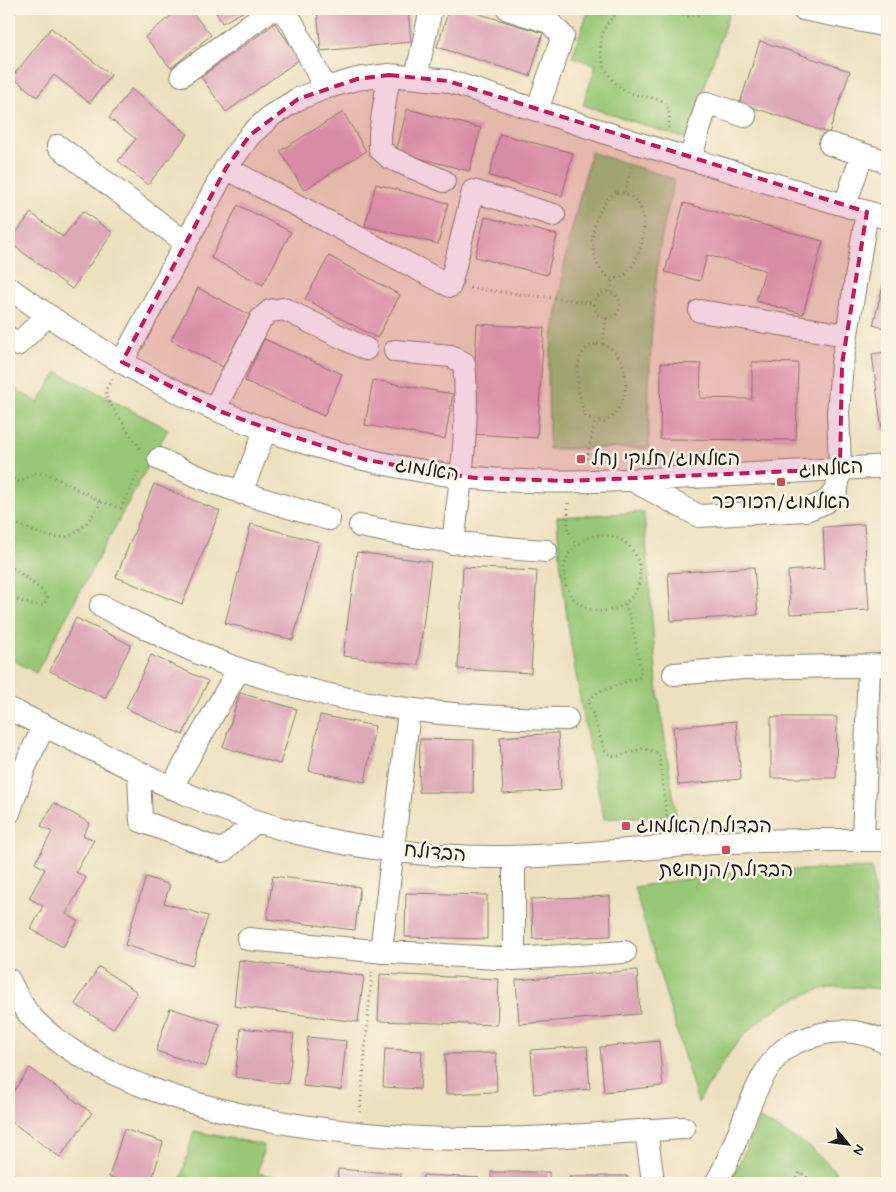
<svg xmlns="http://www.w3.org/2000/svg" width="896" height="1192" font-family="Mynerve,'Playpen Sans Hebrew',sans-serif">
	<rect width="100%" height="100%" fill="#fcf5e5"/>
	<filter id="ink" filterUnits="userSpaceOnUse"><feTurbulence type="fractalNoise" baseFrequency=".02" numOctaves="2"/><feDisplacementMap in="SourceGraphic" scale="10" xChannelSelector="R" yChannelSelector="G"/><feConvolveMatrix kernelMatrix="1 2 1 2 8 2 1 2 1" color-interpolation-filters="sRGB"/></filter>
	<filter id="wash" filterUnits="userSpaceOnUse"><feTurbulence type="fractalNoise" baseFrequency=".0096" numOctaves="4" result="noise"/><feDisplacementMap in="SourceGraphic" scale="20" xChannelSelector="R" yChannelSelector="G"/><feGaussianBlur stdDeviation="1.12" result="paint"/><feColorMatrix in="noise" values="0 0 0 0 0 0 0 0 0 0 0 0 0 0 0 0 0 1.4 0 .05"/><feComposite in="paint" operator="in"/></filter>
	<g filter="url(#wash)">
		<rect width="100%" height="100%" fill="#ede0bf"/>
		<path fill="#97c776" stroke="#5a7249" d="M589 9 730 10 687 139 583 105 596 65 572 57Z
			M591 152 674 179C669 206 661 234 658 261 651 324 648 386 649 448L549 449 548 369 567 248Z
			M57 372 168 429 36 673 9 658V388L11 385 38 403Z
			M644 512 657 685 676 815 604 819C583 719 563 619 557 517Z
			M872 868 883 989C867 988 849 986 833 987 817 989 803 995 789 1002 742 1026 724 1059 698 1103L634 887 732 872Z
			M760 1119 811 1148 847 1183H730Z
			M194 1131 264 1145 258 1173 280 1178 279 1183H180Z"/>
		<g id="blocks">
			<path fill="#dea8b8" d="M179 9H189L211 35 171 68 145 37Z
				M214 9H248L222 23Z
				M408 9 411 42 321 51 317 10Z
				M449 9H463L543 33 530 76 437 47Z
				M275 23 300 59 226 112 201 77Z
				M51 28 111 75 90 103 54 75 37 97 12 77Z
				M760 41 850 71 829 133 740 103Z
				M131 89 188 134 148 185 118 161 136 139 109 118Z
				M407 109 481 128 469 171 396 152Z
				M343 112 366 151 304 190 280 151Z
				M500 134 573 153 562 196 489 176Z
				M376 184 448 203 438 244 365 226Z
				M684 203 823 241 803 314 756 301 765 270 707 255 700 281 665 272Z
				M238 205 291 232 263 285 211 258Z
				M83 211 113 233 72 289 9 242 31 213 63 237Z
				M485 217 557 235 547 275 475 257Z
				M329 256 400 295 377 338 305 299Z
				M887 270V329L873 325Z
				M198 288 250 315 223 367 171 340Z
				M477 324 544 328 537 438 471 434Z
				M264 339 342 374 324 416 245 381Z
				M887 352V430L882 431 872 354Z
				M752 362 798 363 796 440 660 439 661 363 701 364 700 398 752 399Z
				M373 380 453 394 445 439 365 425Z
				M154 484 220 511 182 604 116 577Z
				M251 524 319 542 293 640 225 623Z
				M864 524 869 610 790 614 788 571 825 568 823 527Z
				M357 552 431 562 418 665 343 656Z
				M463 567 537 571 531 673 458 669Z
				M754 567 758 615 671 621 668 573Z
				M76 618 131 645 105 698 50 671Z
				M151 655 208 681 183 735 126 708Z
				M240 693 297 709 280 764 223 747Z
				M320 715 375 726 365 782 309 771Z
				M884 716 887 717V777L881 776Z
				M771 717H837L836 778H771Z
				M736 721 741 779 678 785 673 727Z
				M558 733 561 790 503 794 500 737Z
				M420 739 474 740 473 793 419 792Z
				M54 803 90 823 83 835 94 840 76 872 86 878 66 914 78 921 63 947 31 929 43 906 29 898 45 869 35 863 52 832 41 826Z
				M273 876 360 887 355 930 267 919Z
				M146 877 170 885 164 903 208 916 192 966 125 945Z
				M406 893 487 895V939L405 937Z
				M610 896 611 936 533 939 531 899Z
				M239 960 364 976 358 1022 234 1006Z
				M99 967 137 992 113 1029 75 1004Z
				M637 970 640 1014 519 1024 516 980Z
				M380 974 499 979 497 1025 378 1021Z
				M170 1008 220 1024 206 1067 156 1051Z
				M241 1028 294 1034 288 1084 235 1077Z
				M308 1037 346 1041 341 1090 303 1086Z
				M659 1041 663 1086 604 1092 600 1047Z
				M587 1046 590 1089 534 1094 531 1050Z
				M385 1049 422 1051 420 1089 383 1087Z
				M496 1053 497 1092 446 1094 445 1054Z
				M30 1068 92 1113 60 1157 9 1120V1098Z
				M124 1129 163 1142 151 1183H131L109 1177Z
				M338 1169 401 1174 400 1183H337Z
				M491 1172H549V1183H491Z
				M423 1175 479 1178V1183H422Z
				M570 1176H627V1183H570Z"/>
		</g>
	</g>
	<g filter="url(#ink)">
		<use href="#blocks" fill-opacity="0" stroke="#847e6e" stroke-width="1"/>
		<g fill="none" stroke-linecap="round" stroke-linejoin="round">
			<defs>
				<path id="minor" d="M508 9 549 22 563 36 537 110
					M803 9 887 26
					M182 75 270 10 282 11 292 22 325 88
					M389 75 380 133V149L390 158 444 181
					M416 77 431 9
					M830 144 887 162
					M58 146 186 243
					M690 159 707 103 745 116
					M226 168 450 286 473 191 554 215
					M845 205 862 155
					M9 288C40 310 72 332 105 352 216 420 346 465 475 478 532 483 590 482 647 479 727 476 807 471 887 466
					M700 311 846 335
					M9 338 17 345 48 315
					M395 351 451 356 464 363C470 422 460 485 453 543
					M122 362 226 168 250 135 272 115 298 99 325 88 357 79 389 75 448 81 637 143 887 218
					M215 408 261 319 270 311 284 309 366 349
					M159 459C214 486 271 502 329 519
					M632 480 699 516 806 510 826 502 837 489 840 469 838 412 842 364 867 212
					M241 493 266 428
					M360 526C422 539 483 547 546 551
					M101 606C146 628 191 652 239 669 352 708 449 718 567 719
					M674 674 743 668 887 665
					M9 709C105 753 198 809 302 834 362 849 434 857 496 857 569 857 641 848 714 843 772 839 830 840 887 840
					M139 772 141 821 223 851 256 821
					M171 788 239 669
					M9 813 24 769 44 725
					M863 840 869 666
					M514 857V959
					M248 939 374 951 514 959 625 952
					M381 952 409 711
					M9 980C16 994 23 1009 35 1021 126 1112 344 1139 468 1139 540 1140 613 1132 684 1128
					M646 1130 652 1174
					M716 1183C739 1147 754 1067 789 1046 799 1040 810 1037 821 1034 845 1028 866 1032 887 1043"/>
			</defs>
			<use href="#minor" stroke="#847e6e" stroke-width="24"/>
			<path stroke="#847e6e" stroke-width="3" stroke-dasharray="1 4" stroke-linecap="butt" d="M628 9C592 19 594 69 621 88 634 98 651 95 665 102 670 112 671 120 667 131
				M669 9 688 16 699 15 705 9
				M617 192C671 196 631 310 601 270 585 248 593 205 617 192Z
				M625 192 632 164
				M470 288 594 303
				M594 305a13 13 0 1 1 26 0a13 13 0 1 1-26 0Z
				M611 292 612 277
				M597 344C634 346 634 409 604 422L585 416C578 397 568 348 597 344Z
				M603 344 606 318
				M112 379 106 389 107 399 140 449
				M587 459 595 420
				M9 477 20 482 34 473 48 474 102 502
				M568 503V531L576 545
				M9 521C58 541 70 551 102 502L121 508 140 468
				M564 573a38 38 0 1 1 76 0a38 38 0 1 1-76 0Z
				M9 565 42 590 47 598 44 605H32L9 597
				M625 604 632 622 641 670 639 677 598 692 588 701 605 751 611 756H619L644 748 659 754 668 826
				M360 1112 372 972
				M795 1183 800 1172 814 1183"/>
			<use href="#minor" stroke="#fff" stroke-width="22"/>
		</g>
	</g>
	<path fill="#c2185b" fill-opacity="0.2" stroke="#c2185b" stroke-width="4" stroke-dasharray="10 6" stroke-linejoin="round" d="M389 75 448 81 867 212 842 364 840 469 568 481 475 478 428 471 367 460 266 428 222 412 122 362 226 168 250 135 298 99 357 79Z"/>
	<g fill="#d1495b" stroke="#fcf5e5" stroke-width="2">
		<rect x="576" y="454" width="10" height="10" rx="2.5"/>
		<rect x="776" y="477" width="10" height="10" rx="2.5"/>
		<rect x="621" y="821" width="10" height="10" rx="2.5"/>
		<rect x="721" y="845" width="10" height="10" rx="2.5"/>
	</g>
	<g text-anchor="middle" dominant-baseline="central" stroke-width="5" stroke-linejoin="round" paint-order="stroke">
		<g font-size="20" fill="#1c1c1c" stroke="#fcf5e5" text-anchor="start">
			<text x="591" y="459">האלמוג/חלוקי נחל</text>
			<text x="781" y="502" text-anchor="middle">האלמוג/הכורכר</text>
			<text x="636" y="826">הבדולח/האלמוג</text>
			<text x="726" y="870" text-anchor="middle">הבדולת/הנחושת</text>
		</g>
		<g font-size="20" fill="#1c1c1c" stroke="#fcf5e5">
			<text transform="translate(831 469) rotate(-4)">האלמוג</text>
			<text transform="translate(427 470) rotate(9)">האלמוג</text>
			<text transform="translate(435 853) rotate(5)">הבדולח</text>
		</g>
	</g>
	<rect width="896" height="1192" fill="none" stroke="#fcf5e5" stroke-width="30"/>
	<g transform="translate(848 1144) rotate(119)" stroke="#fcf5e5" stroke-width="4" paint-order="stroke">
	<path d="M0-4L9 19L0 12L-9 19Z" fill="#1c1c1c"/>
	<text y="-8" font-size="14" font-weight="bold" text-anchor="middle" fill="#1c1c1c">N</text>
	</g>
</svg>
